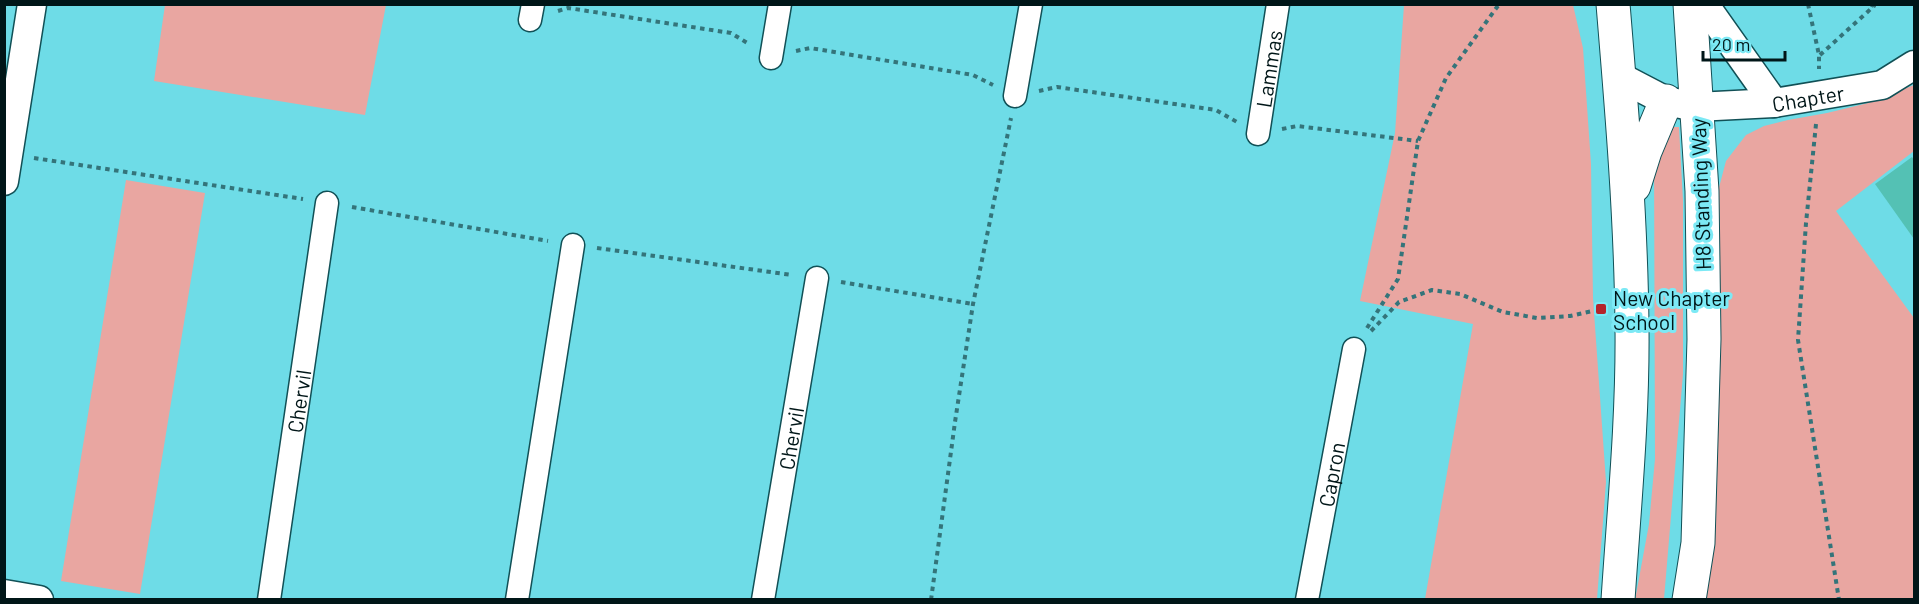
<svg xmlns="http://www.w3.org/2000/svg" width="1919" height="604" font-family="Barlow,sans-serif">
	<rect width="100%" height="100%" fill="#6edce7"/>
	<path fill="#e9a6a1" d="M165 5H386L365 115 154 81Z
		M1404 5H1573L1583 48 1591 164 1593 298 1606 482 1597 599H1425L1473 324 1360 301 1395 133Z
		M1914 85V151L1836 211 1914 318V599L1699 600 1717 195 1726 161 1746 135 1764 126 1788 120 1827 113 1868 103Z
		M1673 127H1679L1683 201V374L1664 599 1635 600 1649 524 1655 459 1654 149Z
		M126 180 205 193 140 594 61 581Z"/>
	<path fill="#54c1b4" d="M1912 157 1914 160V239L1875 184Z"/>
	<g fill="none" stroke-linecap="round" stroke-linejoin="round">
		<defs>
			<g id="minor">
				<path d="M530 20 533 4"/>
				<path d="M771 58 780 4"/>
				<path d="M1015 96 1031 4"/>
				<path id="s1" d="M1258 134 1278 4"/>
				<path id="s2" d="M269 600 327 203"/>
				<path d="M517 600 573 245"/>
				<path id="s3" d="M763 600 817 278"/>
				<path id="s4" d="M1307 600 1354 349"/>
			</g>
			<g id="tertiary">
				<path d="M1704 4 1774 103"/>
				<path id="s5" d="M1620 77 1666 101 1696 107 1774 103 1882 85 1914 65"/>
				<path d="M4 181 32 4"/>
				<path d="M4 594 39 600"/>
			</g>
			<path id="trunk" d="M1613 4C1622 112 1631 219 1632 327 1633 418 1624 509 1618 600
				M1634 186 1645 151 1666 101
				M1689 600 1698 543 1704 339 1702 191 1690 4"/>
		</defs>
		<use href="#minor" stroke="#115056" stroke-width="25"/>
		<use href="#tertiary" stroke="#115056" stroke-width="31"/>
		<use href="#trunk" stroke="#115056" stroke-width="35"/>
		<path stroke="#34747a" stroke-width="4" stroke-dasharray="4.5 4.5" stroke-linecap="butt" d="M1808 4 1819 55V69
			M558 11 568 8 731 33 749 44
			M796 51 810 48 973 75 993 85
			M1820 55 1874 6 1870 4
			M1039 91 1057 87 1216 110 1237 122
			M1816 124 1806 223 1798 340 1839 600
			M1282 129 1297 126 1418 141
			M34 158 303 199
			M352 207 548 241
			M597 248 792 275
			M841 282 973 304
			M1367 328 1398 279 1418 141 1446 78 1497 7 1502 4
			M1371 331 1399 302 1432 290 1460 294 1503 312 1537 318 1570 316 1601 309
			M931 600 955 422 973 304 1011 118"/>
		<use href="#minor" stroke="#fff" stroke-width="22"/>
		<use href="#tertiary" stroke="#fff" stroke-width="28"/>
		<use href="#trunk" stroke="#fff" stroke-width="33"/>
	</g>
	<rect fill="#b4232b" stroke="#7ce9f5" stroke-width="2" x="1595" y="303" width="12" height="12" rx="3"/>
	<g text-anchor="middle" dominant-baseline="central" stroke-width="6" stroke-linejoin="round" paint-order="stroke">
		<g font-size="21" fill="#001618" stroke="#7ce9f5">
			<text stroke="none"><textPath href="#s1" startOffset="66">Lammas</textPath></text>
			<text stroke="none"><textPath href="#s5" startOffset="195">Chapter</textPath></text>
			<text transform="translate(1700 194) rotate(-92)">H8 Standing Way</text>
			<text stroke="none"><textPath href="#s2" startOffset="201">Chervil</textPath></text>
			<text stroke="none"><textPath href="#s3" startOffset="164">Chervil</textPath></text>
			<text stroke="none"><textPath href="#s4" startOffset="128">Capron</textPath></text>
		</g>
		<g font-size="21" fill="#001618" stroke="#7ce9f5" text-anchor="start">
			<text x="1613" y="297">New Chapter<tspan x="1613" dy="24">School</tspan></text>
		</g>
	</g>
	<rect width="1919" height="604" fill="none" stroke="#001618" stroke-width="12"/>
	<path d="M1703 51v9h82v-9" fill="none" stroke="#001618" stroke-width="3"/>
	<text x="1712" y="51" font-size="18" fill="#001618" stroke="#7ce9f5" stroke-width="4.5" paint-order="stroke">20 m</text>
</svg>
